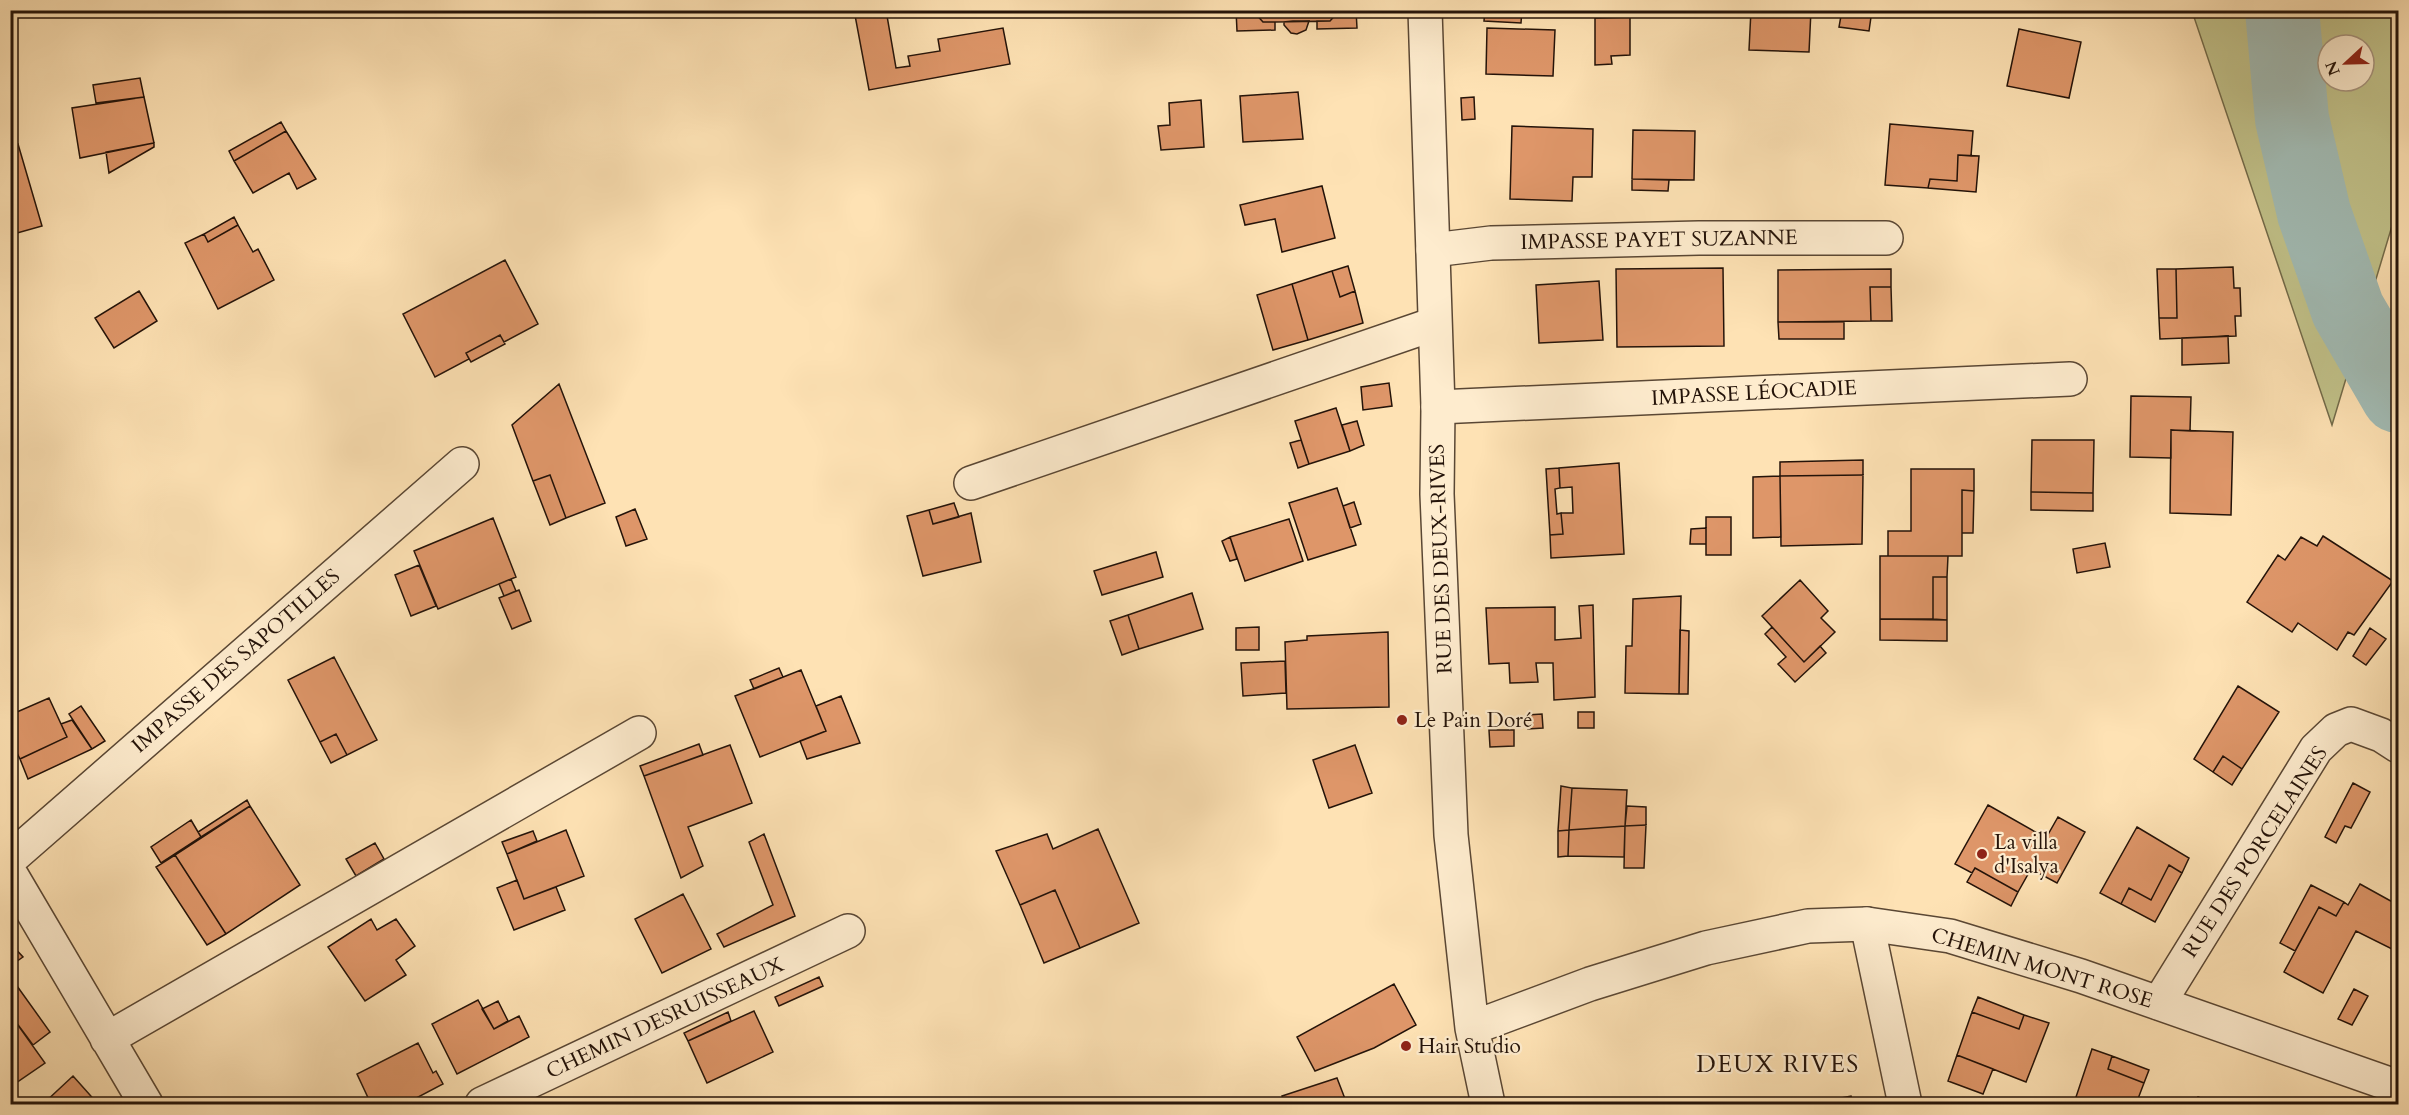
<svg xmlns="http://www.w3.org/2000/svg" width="2409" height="1115" font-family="Cardo,serif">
	<rect width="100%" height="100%" fill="#fee2b4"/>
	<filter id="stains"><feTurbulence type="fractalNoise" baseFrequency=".00333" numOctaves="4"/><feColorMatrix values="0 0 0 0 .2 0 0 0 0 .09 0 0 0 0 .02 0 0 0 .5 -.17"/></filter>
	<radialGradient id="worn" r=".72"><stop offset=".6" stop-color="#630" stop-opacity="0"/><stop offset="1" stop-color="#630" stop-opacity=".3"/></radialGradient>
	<path fill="#c2c38b" stroke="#736b4a" stroke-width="1.5" fill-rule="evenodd" d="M2189 11H2398V206L2332 425 2194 17ZM2328 45H2364V81H2328Z"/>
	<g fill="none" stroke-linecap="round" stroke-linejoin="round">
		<path stroke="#a2bcb5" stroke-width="74" d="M2282 10 2292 119 2314 213 2348 310 2398 396"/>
	</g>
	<path fill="#de9669" stroke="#241309" stroke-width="1.5" d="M854 10H886L896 68 910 66 908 56 940 51 938 39 1003 28 1010 64 869 90Z
		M1236 10H1252L1263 22H1275V30L1237 31Z
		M1252 10H1340L1330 21 1275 22H1263Z
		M1340 10H1356L1357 28 1317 29V21H1330Z
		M1485 10H1522L1521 23 1484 21Z
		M1751 10H1811L1809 52 1749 50Z
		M1842 10H1872L1869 31 1839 27Z
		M1630 17V55L1611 56 1612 64 1595 65V18Z
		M1293 21H1309L1306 30 1297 34 1291 33 1284 25V22Z
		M1487 28 1555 30 1553 76 1486 74Z
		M2019 29 2081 42 2069 98 2007 86Z
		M140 78 144 97 96 103 93 85Z
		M1298 92 1303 139 1243 142 1240 96Z
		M144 97 154 143 80 158 72 108Z
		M1474 97 1475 119 1462 120 1461 98Z
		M1201 100 1204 147 1161 150 1158 126 1170 125 1169 103Z
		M281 122 286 131 234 161 229 151Z
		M1890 124 1973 131 1971 156 1958 155 1957 181 1930 179 1928 188 1885 185Z
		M1512 126 1593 129 1592 177H1573L1572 201 1510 199Z
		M1633 130 1695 131 1694 180 1632 179Z
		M286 131 316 179 297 189 289 173 253 193 234 161Z
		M154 143V147L109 173 106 152Z
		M18 144 42 226 10 235V146Z
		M1958 155 1979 156 1976 192 1928 188 1930 179 1957 181Z
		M1632 179 1669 180 1668 191 1632 190Z
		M1322 186 1335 238 1282 252 1275 219 1245 225 1240 205Z
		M234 217 238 225 208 242 204 234Z
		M238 225 253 252 258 249 274 280 218 309 185 243 204 234 208 242Z
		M505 260 538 324 504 342 500 335 466 353 469 359 435 377 403 314Z
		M1348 266 1355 291 1340 297 1332 271Z
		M2233 267 2234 288H2240L2241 316H2235L2236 336 2160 339 2159 318H2177L2176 269Z
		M1723 268 1724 346 1617 347 1616 269Z
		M1891 269V287H1870L1871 321 1778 322V270Z
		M2157 269H2176L2177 318H2159Z
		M1332 271 1340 297 1355 291 1363 323 1308 340 1292 284Z
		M1599 281 1603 340 1539 343 1536 285Z
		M1292 284 1308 340 1273 350 1257 295Z
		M1870 287H1891L1892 321H1871Z
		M139 291 157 321 114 348 95 318Z
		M1778 322H1844V339H1779Z
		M500 335 505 344 471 362 466 353Z
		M2228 336 2229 363 2182 365V338Z
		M1389 383 1392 406 1363 410 1361 387Z
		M559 384 605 503 566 518 550 475 533 481 512 425Z
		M2131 396 2191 397 2190 431 2171 430V458L2130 457Z
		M1336 408 1350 451 1309 464 1295 421Z
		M1357 421 1364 445 1350 451 1342 425Z
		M2171 430 2233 432 2231 515 2170 513Z
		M1301 440 1309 464 1298 468 1290 443Z
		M2032 440H2094L2093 493 2031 492Z
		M1863 460V475L1780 476V462Z
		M1619 463 1624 554 1551 558 1550 535 1563 534 1561 513H1573L1572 487 1560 488 1559 468Z
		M1559 468 1560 488 1555 489 1557 514 1561 513 1563 534 1550 535 1546 469Z
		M1911 469H1974V491L1962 490V556H1888V531H1911Z
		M550 475 566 518 550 525 533 481Z
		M1863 475 1862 544 1781 546 1780 476Z
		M1780 476 1781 537 1753 538V477Z
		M1337 488 1356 545 1308 560 1289 503Z
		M1962 490 1974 491 1973 533H1962Z
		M2031 492 2093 493V511L2031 510Z
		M1354 502 1361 524 1350 528 1343 506Z
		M954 503 959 517 933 524 929 510Z
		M635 509 647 539 626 546 616 517Z
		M929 510 933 524 971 513 981 562 923 576 907 516Z
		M1706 517H1731V555H1706Z
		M493 518 516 577 438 609 414 551Z
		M1289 519 1303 561 1245 581 1230 537Z
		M1706 528V544H1690L1691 529Z
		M2323 536 2393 581 2354 635 2348 632 2337 650 2298 623 2292 632 2247 602 2278 555 2285 560 2301 537 2317 546Z
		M1230 537 1237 559 1230 561 1222 541Z
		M2105 543 2110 567 2077 573 2073 549Z
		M1156 552 1163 577 1102 595 1094 571Z
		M1880 556H1948L1947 577H1933V619H1880Z
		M419 565 436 606 411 616 395 575Z
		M1933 577H1947V620L1933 619Z
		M511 579 516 591 504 596 499 584Z
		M1800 580 1828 611 1821 618 1835 632 1804 662 1762 616Z
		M519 590 531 621 512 629 499 598Z
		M1192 593 1203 629 1139 649 1128 615Z
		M1681 596 1679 694 1625 693 1626 646H1632L1633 599Z
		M1593 605 1595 697 1554 700 1553 663H1536L1538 682 1510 683 1509 663 1489 664 1486 608 1555 607V640L1581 638 1579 606Z
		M1128 615 1139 649 1122 655 1110 621Z
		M1880 619 1947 620V641L1880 640Z
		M1259 627V650H1236V628Z
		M1772 627 1804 662 1820 646 1826 653 1795 682 1778 664 1786 657 1765 634Z
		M2370 628 2386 639 2366 665 2353 656Z
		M1680 630 1689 631 1688 694H1679Z
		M1388 632 1389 707 1287 709 1285 642 1307 640V636Z
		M334 657 377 740 347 755 336 734 320 742 288 680Z
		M1285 661 1286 693 1243 696 1241 663Z
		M779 668 783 677 754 689 750 680Z
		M801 670 826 731 760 757 735 696Z
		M2238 686 2279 712 2242 769 2223 756 2213 772 2194 759Z
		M841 696 860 743 807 759 800 741 826 731 816 706Z
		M49 698 67 737 20 759 10 739V715Z
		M81 706 105 741 92 749 69 714Z
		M1578 712H1594V728H1578Z
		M1542 714 1543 728 1528 729 1527 715Z
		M72 720 92 749 28 779 20 759 67 737 61 724Z
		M1489 730H1514V746L1490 747Z
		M336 734 347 755 331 763 320 742Z
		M699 744 703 755 644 776 640 766Z
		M730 745 752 803 688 827 703 866 681 878 644 776Z
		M1355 745 1372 793 1329 808 1313 760Z
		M2223 756 2242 769 2232 785 2213 772Z
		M2353 783 2370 792 2351 828 2345 826 2336 843 2325 837Z
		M1561 786 1572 788 1569 830 1558 831Z
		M1572 788 1627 790 1625 826 1569 830Z
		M247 800 250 806 201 837 198 832Z
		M1988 805 2046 838 2058 817 2085 832 2057 883 2031 869 2018 892 1975 868 1972 873 1955 864Z
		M250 806 300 885 226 934 175 855Z
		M1627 806 1646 807V825L1625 826Z
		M191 820 201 837 161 863 151 847Z
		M1646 825 1644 868H1624L1625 826Z
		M1625 826 1624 857 1568 856 1569 830Z
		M2137 827 2189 858 2182 873 2169 865 2151 900 2129 888 2121 904 2100 893Z
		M1098 829 1139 923 1080 948 1055 890 1020 905 996 851 1047 834 1053 849Z
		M566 830 584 876 524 899 507 854Z
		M1569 830 1568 856 1558 857V831Z
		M533 831 537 841 507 854 502 842Z
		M764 834 795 916 724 947 717 934 773 905 749 842Z
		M375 843 384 859 356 876 346 859Z
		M175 855 226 934 207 945 156 867Z
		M2169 865 2182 873 2155 922 2121 904 2129 888 2151 900Z
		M1975 868 2018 892 2011 906 1967 882Z
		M517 880 524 899 556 887 565 910 514 930 497 888Z
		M2360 884 2398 905V942L2394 950 2356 931 2323 993 2284 972 2319 907 2336 916 2344 902 2348 905Z
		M2311 885 2344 902 2336 916 2319 907 2295 951 2280 943Z
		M1055 890 1080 948 1044 963 1020 905Z
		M683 894 711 949 662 973 635 919Z
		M371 919 377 930 396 919 415 946 396 960 406 975 365 1001 328 947Z
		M10 943 23 957 10 966Z
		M819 977 823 986 779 1006 775 997Z
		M12 979 50 1032 33 1045 10 1014Z
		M1394 984 1416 1025 1374 1048 1315 1071 1297 1037Z
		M2354 989 2368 996 2352 1025 2338 1019Z
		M1978 997 2024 1015 2019 1029 1972 1012Z
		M478 1000 494 1029 519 1016 529 1037 457 1074 432 1024Z
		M498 1001 508 1021 494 1029 482 1009Z
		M754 1011 773 1052 707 1083 688 1041Z
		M728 1012 731 1021 688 1041 684 1033Z
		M1972 1012 2019 1029 2024 1015 2049 1023 2026 1082 1957 1055Z
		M10 1014 45 1063 10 1087Z
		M418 1043 433 1073 436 1071 443 1084 405 1104H371L357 1074Z
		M2092 1049 2112 1056 2108 1069 2144 1083 2136 1104H2095L2076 1097Z
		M1957 1055 1993 1069 1983 1094 1948 1081Z
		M2112 1056 2149 1070 2144 1083 2108 1069Z
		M73 1076 98 1104H43Z
		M1337 1078 1347 1104H1285L1282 1096Z
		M1851 1096 1853 1104H1809Z
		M2076 1097 2095 1104H2073Z
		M2198 1097 2218 1104H2195Z"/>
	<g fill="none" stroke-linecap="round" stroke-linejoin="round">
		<defs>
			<path id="minor" d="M1433 250 1491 243 1699 238H1886
				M1438 407 2070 379
				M971 483 1434 324
				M10 859 462 464
				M10 873 146 1104
				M1867 924 1905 1104
				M2159 1003 2316 749 2336 730 2351 724 2381 735 2398 746
				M107 1039 639 733
				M482 1104 848 931"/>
			<path id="tertiary" d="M1425 10 1438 407 1437 494 1451 835 1472 1028 1488 1104
				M1472 1028 1590 984 1706 948 1808 926 1867 924 1950 936 2081 976 2398 1087"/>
		</defs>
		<use href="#minor" stroke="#5a4734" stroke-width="36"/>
		<use href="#tertiary" stroke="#5a4734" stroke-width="36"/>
		<use href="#minor" stroke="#feecce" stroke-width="33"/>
		<use href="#tertiary" stroke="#feecce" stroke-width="33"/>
	</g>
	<g fill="#8f2418" stroke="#feecce" stroke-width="2">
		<circle cx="1402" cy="720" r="6"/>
		<circle cx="1982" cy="854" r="6"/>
		<circle cx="1406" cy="1046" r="6"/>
	</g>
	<g text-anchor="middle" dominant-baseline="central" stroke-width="4.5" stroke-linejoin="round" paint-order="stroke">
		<g font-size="21" fill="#241309" stroke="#feecce">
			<text transform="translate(1659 240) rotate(-1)">IMPASSE PAYET SUZANNE</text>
			<text transform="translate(1754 393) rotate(-3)">IMPASSE LÉOCADIE</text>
			<text transform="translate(1441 559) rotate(-92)">RUE DES DEUX-RIVES</text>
			<text transform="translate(236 661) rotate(-41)">IMPASSE DES SAPOTILLES</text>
			<text transform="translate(2255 852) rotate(-57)">RUE DES PORCELAINES</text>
			<text transform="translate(2042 968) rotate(17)">CHEMIN MONT ROSE</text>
			<text transform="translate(665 1018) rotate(-25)">CHEMIN DESRUISSEAUX</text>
		</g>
		<g font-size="21" fill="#241309" stroke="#feecce" text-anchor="start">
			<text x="1414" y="720">Le Pain Doré</text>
			<text x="1994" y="842">La villa<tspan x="1994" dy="24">d'Isalya</tspan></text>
			<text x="1418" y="1046">Hair Studio</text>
		</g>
		<g font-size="24" letter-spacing="1.5" fill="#241309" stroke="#feecce">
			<text x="1778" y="1064">DEUX RIVES</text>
		</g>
	</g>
	<rect width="2409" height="1115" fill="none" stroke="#fee2b4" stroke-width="36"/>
	<rect x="12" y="12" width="2385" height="1091" fill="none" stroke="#241309" stroke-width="3"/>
	<rect x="18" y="18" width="2373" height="1079" fill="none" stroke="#241309" stroke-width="1.5"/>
	<g transform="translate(2346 63) rotate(248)"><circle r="28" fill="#feecce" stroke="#a7957f" stroke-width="1.5"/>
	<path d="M0-4.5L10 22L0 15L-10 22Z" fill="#8f2418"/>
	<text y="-9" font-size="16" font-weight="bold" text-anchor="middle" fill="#241309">N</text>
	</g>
	<rect width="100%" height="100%" filter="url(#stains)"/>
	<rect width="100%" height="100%" fill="url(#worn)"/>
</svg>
